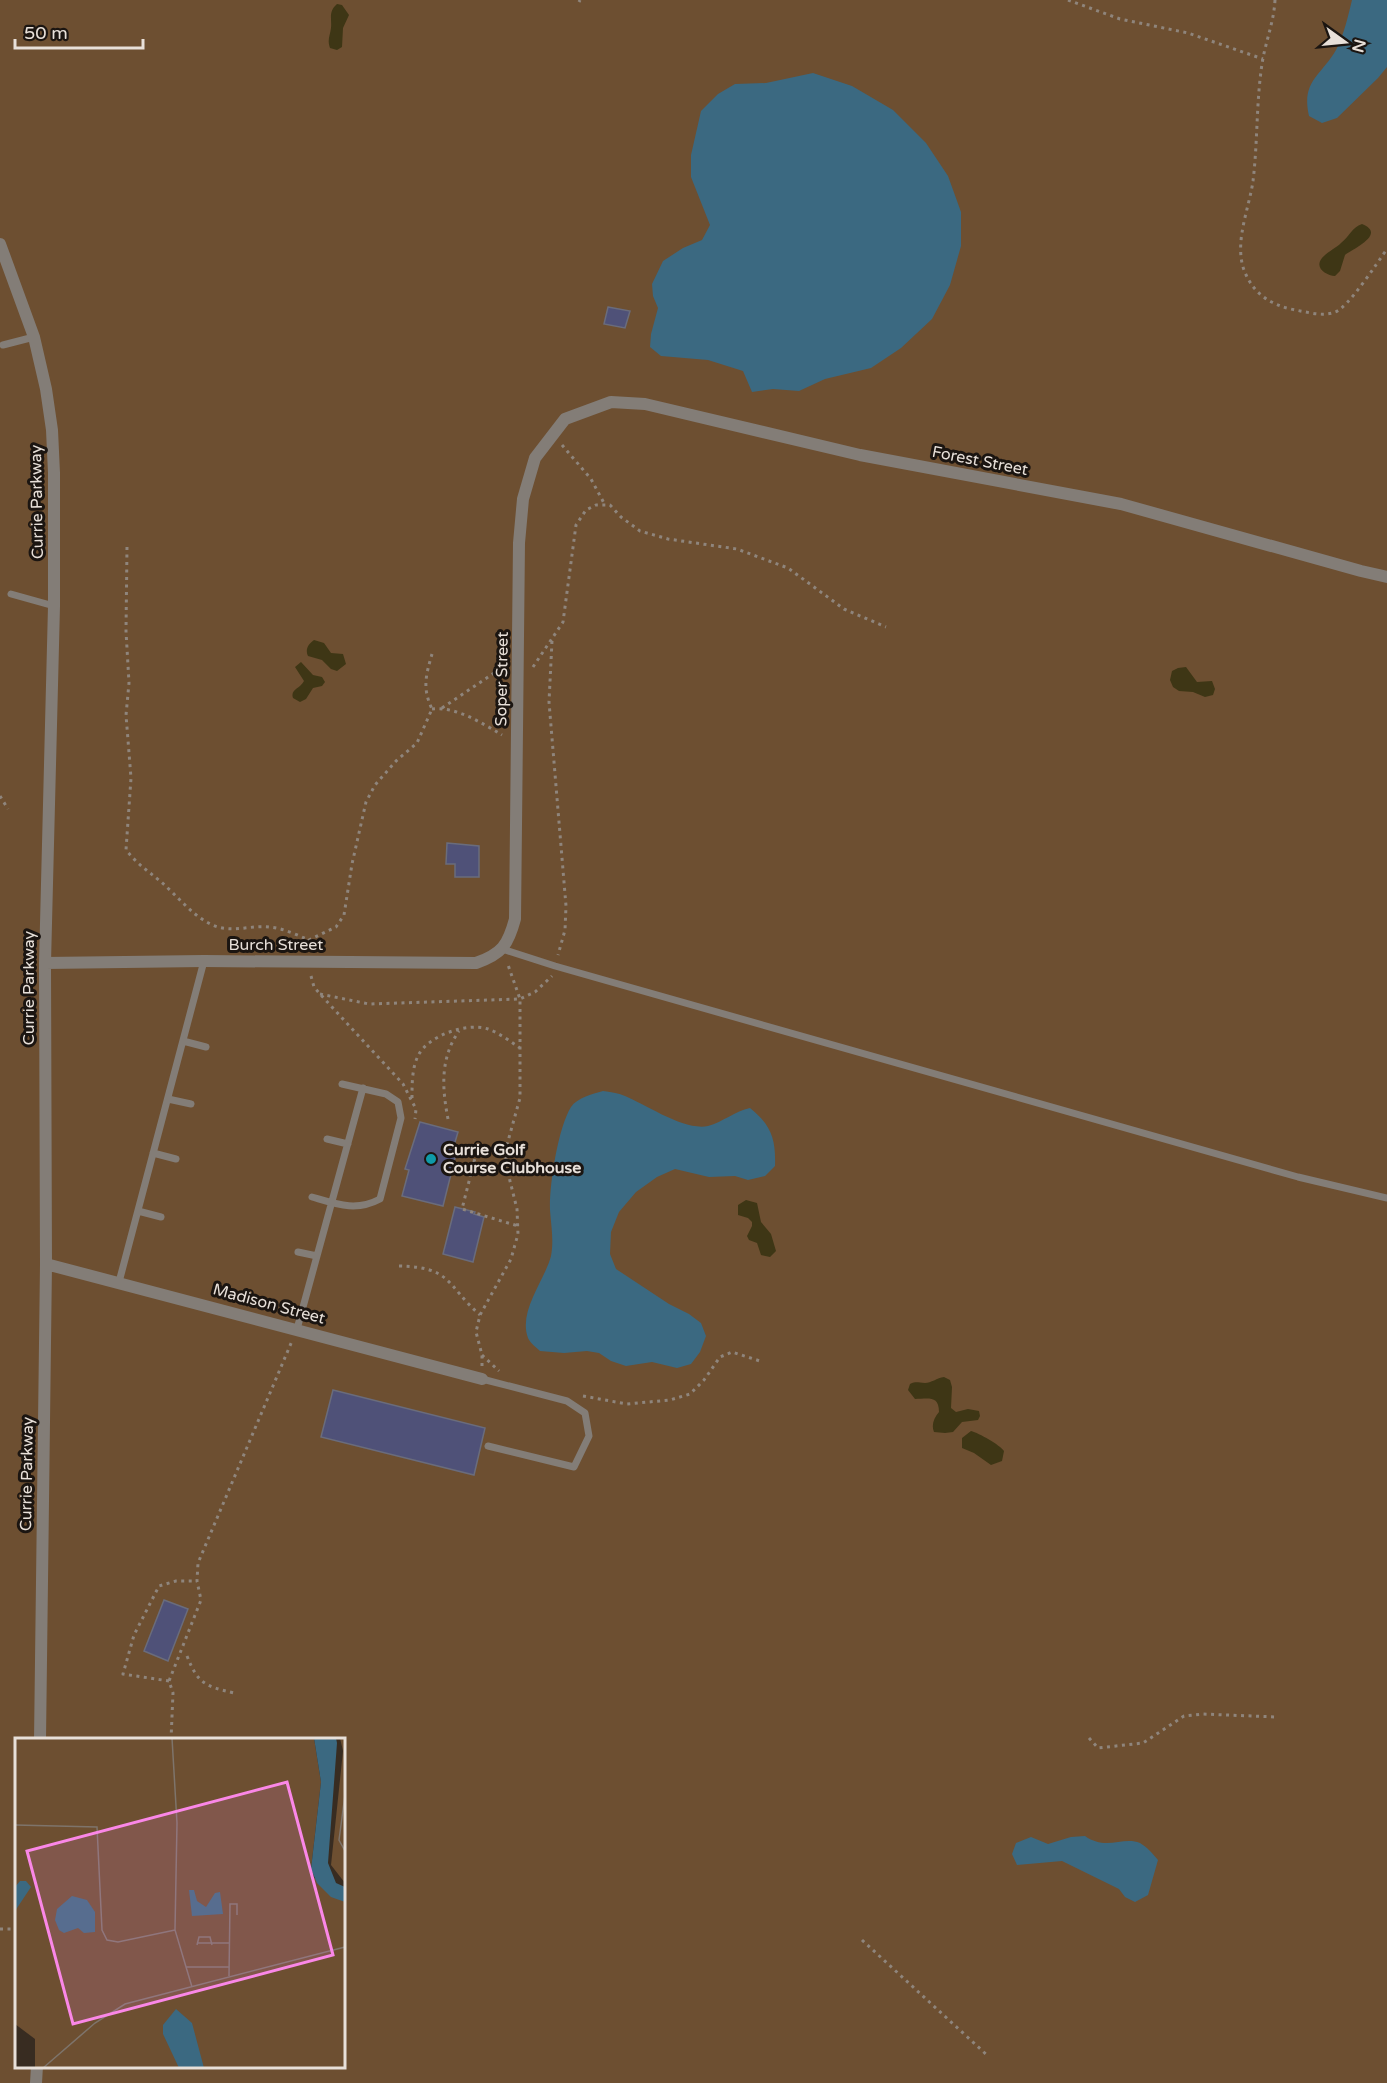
<svg xmlns="http://www.w3.org/2000/svg" width="1387" height="2083" font-family="'Varela Round',sans-serif">
	<rect width="100%" height="100%" fill="#382c21"/>
	<path fill="#6d4f31" fill-rule="evenodd" d="M0 0H1387V2083H0ZM16 1740H344V2066H16Z"/>
	<path fill="#3e3615" d="M337 4 342 5 349 15 343 28 342 47 337 50 330 48C327 40 330 36 331 28 332 18 328 12 337 4Z
		M1362 224C1387 234 1353 249 1345 255L1340 271 1335 276C1326 275 1314 268 1322 258 1327 252 1336 248 1341 243 1349 237 1352 227 1362 224Z
		M314 640 324 643 331 653 343 654 346 664 337 671 331 669 322 660 308 656C305 650 308 644 314 640Z
		M301 662 313 675 322 677 325 682 322 686 313 688 306 699 300 702 293 698C290 689 300 689 304 681L295 667Z
		M1186 667 1197 682 1212 681 1215 689 1213 695 1205 697 1193 692 1179 691 1173 687 1170 680 1172 671 1178 668Z
		M746 1200 757 1203 761 1222 771 1234 776 1251 770 1257 761 1255 757 1243 749 1240 747 1236 752 1226V1222L748 1218 738 1215V1205Z
		M944 1377 950 1380 952 1387 951 1408 956 1412 968 1409 979 1411 980 1416 978 1420 962 1422 953 1432 945 1433 934 1432C931 1425 934 1418 939 1412 939 1395 928 1399 915 1399L908 1390 910 1384C917 1381 918 1383 925 1383 931 1383 937 1378 944 1377Z
		M971 1431C979 1433 1000 1445 1004 1451L1002 1461 991 1465 974 1453 962 1448V1438Z"/>
	<path fill="#3b6981" d="M1352 0H1387V67L1378 78 1337 118 1322 123 1309 116C1301 81 1321 76 1336 50 1344 35 1348 16 1352 0Z
		M813 73 852 86 893 110 926 143 948 176 961 212V246L950 285 932 319 901 348 871 368 825 379 799 391 773 389 752 392 743 371 708 360 661 356 650 347 651 334 658 308 653 296 652 284 663 261 683 248 702 240 710 225 691 177V155L701 111 718 94 735 84 766 83Z
		M603 1091C610 1092 618 1093 625 1096 647 1105 684 1131 708 1126 723 1122 735 1111 750 1108 771 1125 776 1139 775 1166L765 1176 748 1180 735 1176 709 1177 675 1169 657 1177 636 1192 619 1212 611 1232 610 1254 616 1269 669 1304 689 1314 701 1323 706 1336 700 1352 691 1364 677 1368 652 1362 626 1366 611 1361 599 1353 587 1351 564 1353 540 1351C536 1347 530 1343 528 1338 518 1311 545 1280 551 1256 554 1240 551 1225 550 1210 549 1186 558 1128 571 1107 577 1098 592 1094 603 1091Z
		M1085 1836C1106 1851 1123 1836 1140 1843 1147 1847 1153 1854 1158 1860L1148 1895 1135 1902 1125 1897 1119 1889 1062 1861 1017 1865 1012 1854 1016 1843 1031 1837 1048 1844 1071 1837Z"/>
	<path fill="#4f5178" stroke="#6a6c7c" stroke-width="1.5" d="M608 307 630 311 625 328 604 324Z
		M447 843 479 846V877H455V864H446Z
		M420 1122 458 1132 453 1149 457 1150 443 1206 402 1196 409 1170 405 1169Z
		M455 1207 475 1212 474 1214 484 1217 473 1262 443 1254Z
		M333 1390 485 1428 474 1475 321 1437Z
		M164 1600 188 1609 168 1661 144 1651Z"/>
	<g fill="none" stroke-linecap="round" stroke-linejoin="round">
		<path stroke="#8f857c" stroke-width="3" stroke-dasharray="3 4.5" stroke-linecap="butt" d="M1068 0 1120 19 1188 33 1263 59
			M1275 0C1274 20 1267 38 1263 58 1256 98 1258 140 1253 181 1249 209 1234 242 1244 270 1253 294 1271 305 1295 310 1308 312 1322 317 1335 312 1348 308 1377 263 1387 249
			M579 2 580 0
			M562 445 591 479 605 505
			M127 547 126 631 129 683 126 715 131 778 126 850C138 865 147 870 160 881 178 896 195 920 218 927 235 932 253 925 269 927 283 928 297 935 309 940
			M552 641 549 702 566 906 565 930 558 955
			M533 667 563 622 576 525 586 510 596 505H610L621 517 640 531 668 539 737 549 788 568 844 609 886 627
			M442 708 503 667
			M432 709C455 706 482 723 502 735
			M0 796 8 809
			M309 948V940L336 927 344 915 352 864 366 802 375 785 396 761 417 743 432 709C422 688 426 675 432 654
			M311 976 314 987 320 994 403 1084 416 1109 415 1119
			M320 994 369 1004 520 999 535 992 552 976
			M412 1098C412 1084 412 1068 418 1056 427 1036 467 1022 488 1029 499 1033 510 1041 520 1048
			M448 1119C442 1088 440 1058 459 1031
			M505 1152 477 1150 462 1209 518 1226
			M399 1266C452 1267 446 1285 480 1315
			M482 1355 499 1371
			M482 1366V1355L476 1332 480 1315 511 1259 518 1234 517 1209 508 1173 505 1152 520 1098V999L507 962
			M583 1396 627 1404 670 1400 690 1394 704 1380 720 1357 732 1352 763 1362
			M187 1656C198 1684 205 1686 234 1693
			M169 1681 123 1674 134 1635 159 1586 176 1581H197
			M1089 1738 1098 1748 1143 1743 1184 1716 1203 1714 1276 1717
			M171 1740 173 1693 169 1681 201 1600 197 1581 198 1563 292 1341
			M0 1929H16
			M862 1940 988 2056"/>
		<path stroke="#837d77" stroke-width="7" d="M3 345 34 337
			M11 594 54 606
			M502 949 555 966 1298 1177 1387 1198
			M183 1041 206 1047
			M168 1099 191 1104
			M327 1139 348 1144
			M153 1153 176 1159
			M312 1197C336 1204 356 1212 380 1199L401 1118 398 1102 386 1094 342 1084
			M138 1211 161 1217
			M298 1252 317 1256
			M119 1282 204 961
			M297 1329 363 1088
			M482 1379 567 1401 585 1413 589 1436 574 1467 488 1446"/>
		<path stroke="#837d77" stroke-width="12" d="M0 244 34 337 46 389 52 430 54 473V606L45 963 46 1264 40 1740
			M45 963 204 961 476 963C502 954 508 945 515 919L519 543 523 499 535 458 565 419 611 402 645 404 860 455 1121 504 1361 571 1387 577
			M46 1264 482 1379
			M36 2083 37 2066"/>
	</g>
	<circle fill="#0f9aa8" stroke="#1b1511" stroke-width="2" cx="431" cy="1159" r="6"/>
	<g text-anchor="middle" dominant-baseline="central" stroke-width="6" stroke-linejoin="round" paint-order="stroke">
		<g font-size="16" fill="#e8e0d9" stroke="#1b1511">
			<text transform="translate(980 461) rotate(11)">Forest Street</text>
			<text transform="translate(37 502) rotate(-91)">Currie Parkway</text>
			<text transform="translate(502 679) rotate(-89)">Soper Street</text>
			<text x="276" y="945">Burch Street</text>
			<text transform="translate(29 988) rotate(-90)">Currie Parkway</text>
			<text transform="translate(269 1304) rotate(15)">Madison Street</text>
			<text transform="translate(27 1474) rotate(-89)">Currie Parkway</text>
		</g>
		<g font-size="16" font-weight="bold" fill="#e8e0d9" stroke="#1b1511" text-anchor="start">
			<text x="443" y="1150">Currie Golf<tspan x="443" dy="18">Course Clubhouse</tspan></text>
		</g>
	</g>
	<g transform="translate(15 1738)">
		<rect width="330" height="330" fill="#382c21"/>
		<path d="M0 0H299L306 44 296 131 297 138 330 164V330H20V301L0 286ZM325 0H330V145L316 127 328 13Z" fill="#6d4f31"/>
		<path d="M299 0H321L322 5 313 125 321 145 330 149V164L316 159 302 145 296 131 306 44ZM5 143H11L16 149 0 173V149ZM174 152H179L182 163 191 169 200 155 205 154 208 176 177 178ZM57 158 72 162 80 174V194L69 195 63 190 49 195 44 192 40 182 42 171ZM161 271 177 285 189 330H164L148 296V287Z" fill="#3b6981"/>
		<path fill="none" stroke="#7e746b" stroke-width="1.5" d="M157 0 162 85 160 192 177 249M330 57 324 102 330 113M0 87 82 89 87 192 92 202 103 204 160 192M182 205H214M182 207 184 199H195L197 207M171 229H214M214 238 215 166H222V177M28 330 80 285 110 266 330 209"/>
		<path fill="#fa87e7" fill-opacity="0.15" stroke="#fa87e7" stroke-width="3" d="M272 44 318 217 58 286 12 113Z"/>
		<rect width="330" height="330" fill="none" stroke="#e8e0d9" stroke-width="3"/>
	</g>
	<g transform="translate(1345 42) rotate(105)" stroke="#1b1511" stroke-width="4.5" paint-order="stroke">
	<path d="M0-4.5L10 22L0 15L-10 22Z" fill="#e8e0d9"/>
	<text y="-9" font-size="16" font-weight="bold" text-anchor="middle" fill="#e8e0d9">N</text>
	</g>
	<path d="M15 39v9h128v-9" fill="none" stroke="#e8e0d9" stroke-width="3"/>
	<text x="24" y="39" font-size="18" fill="#e8e0d9" stroke="#1b1511" stroke-width="4.5" paint-order="stroke">50 m</text>
</svg>
